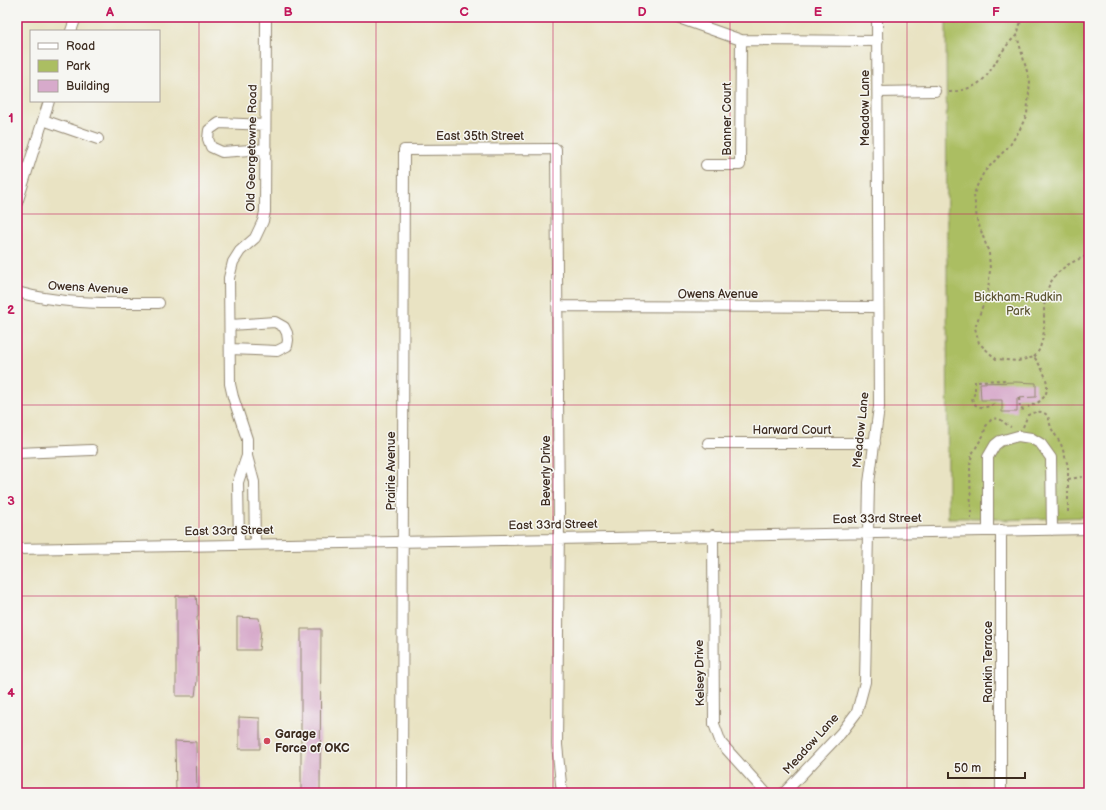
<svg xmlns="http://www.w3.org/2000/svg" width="1106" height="810" font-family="'Balsamiq Sans',sans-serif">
	<rect width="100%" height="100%" fill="#f6f6f2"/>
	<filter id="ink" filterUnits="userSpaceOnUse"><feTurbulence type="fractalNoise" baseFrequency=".025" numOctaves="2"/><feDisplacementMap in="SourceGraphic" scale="8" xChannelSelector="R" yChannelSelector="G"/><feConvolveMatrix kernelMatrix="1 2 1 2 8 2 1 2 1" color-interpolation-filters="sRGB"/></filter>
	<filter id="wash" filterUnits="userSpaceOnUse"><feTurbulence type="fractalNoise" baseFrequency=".012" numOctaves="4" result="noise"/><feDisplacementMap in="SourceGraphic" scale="16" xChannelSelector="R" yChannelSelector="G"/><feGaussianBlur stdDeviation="0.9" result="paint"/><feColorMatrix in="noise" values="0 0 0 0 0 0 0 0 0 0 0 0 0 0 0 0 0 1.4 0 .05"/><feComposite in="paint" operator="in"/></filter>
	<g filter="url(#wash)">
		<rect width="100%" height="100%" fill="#e9e3c3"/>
		<path fill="#abbe62" stroke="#737440" d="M946 17H1089V517L1002 520 998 518H948Z"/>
		<g id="blocks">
			<path fill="#d7aacb" d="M1016 382 1036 383V397L1017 398V412H1002V400H981L980 383Z
				M176 596H196L197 605H198V617H197L199 651H197V681L195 696H176Z
				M237 617 259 618 261 631 259 650H237Z
				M301 629H321L320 793H301Z
				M239 717 260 718V749H239Z
				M175 741 196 742 197 793H176Z"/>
		</g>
	</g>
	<g filter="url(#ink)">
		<use href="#blocks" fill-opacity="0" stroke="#928670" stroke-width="1"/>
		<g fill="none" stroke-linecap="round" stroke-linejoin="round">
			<defs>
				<path id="minor" d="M676 17 741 40 878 41
					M71 31 76 17
					M878 92 935 91
					M43 120 98 139
					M265 125 219 123 209 130 208 139 211 147 222 152 266 149
					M706 165H740L741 40
					M17 203 49 101
					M17 292C63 305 111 303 159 303
					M559 306 878 307
					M230 325 275 322 284 327 287 333 288 340 287 346 277 351 230 349
					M708 443H875
					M17 453 92 450
					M988 531V457L995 445 1000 441 1018 436 1031 438 1041 444 1051 458 1052 530
					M713 535 714 724 721 743 766 793
					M239 544 238 482 247 456
					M255 544 254 482 247 456V439L233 397 230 384 229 278 233 262 240 251 255 238 263 221 265 212 266 17
					M17 549 1089 529
					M402 793 404 150 556 149 559 518 557 745 562 793
					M784 793 841 733 857 712 865 682 869 483 879 407 877 17
					M1001 793V530"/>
			</defs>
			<use href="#minor" stroke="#928670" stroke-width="12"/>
			<path stroke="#928670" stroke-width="2" stroke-dasharray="3 3" stroke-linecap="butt" d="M1022 17 1017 36 1030 82 1027 114 1019 131 1010 145 984 172 976 188 974 195 977 220 989 253 990 270 988 290 975 328 979 343 996 359 1018 361 1034 357C1042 367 1054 388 1042 399 1039 403 1032 405 1028 407
				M949 92C996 88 987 62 1016 36
				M1034 357C1038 353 1040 349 1041 344 1045 333 1044 324 1044 313 1044 280 1059 266 1089 255
				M1019 398 1020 409 1026 410
				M994 404C985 409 974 409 972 398L975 393V381L1007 380
				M1023 427 1028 415C1036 411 1042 410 1048 416L1051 428 1061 444 1068 466V515
				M1068 479 1089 476
				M971 519 970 465 972 454 983 436 986 426 991 420C1001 415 1003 424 1011 427"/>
			<use href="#minor" stroke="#fff" stroke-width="10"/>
		</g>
	</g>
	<path fill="none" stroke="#c2185b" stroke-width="1" stroke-opacity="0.55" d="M199 17V793M376 17V793M553 17V793M730 17V793M907 17V793M17 214H1089M17 405H1089M17 596H1089"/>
	<circle fill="#d1495b" stroke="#f6f6f2" stroke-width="1.5" cx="267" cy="741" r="4"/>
	<g text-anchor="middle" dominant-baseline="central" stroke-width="3" stroke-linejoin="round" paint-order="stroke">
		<g font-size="12" fill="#3b2a1e" stroke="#f6f6f2">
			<text transform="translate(865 108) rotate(-90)">Meadow Lane</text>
			<text transform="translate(727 119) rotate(-90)">Banner Court</text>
			<text x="480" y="136">East 35th Street</text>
			<text transform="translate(252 148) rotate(-89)">Old Georgetowne Road</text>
			<text transform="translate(88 288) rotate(3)">Owens Avenue</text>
			<text x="718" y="294">Owens Avenue</text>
			<text x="792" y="430">Harward Court</text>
			<text transform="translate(861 430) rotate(-84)">Meadow Lane</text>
			<text transform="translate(391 471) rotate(-90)">Prairie Avenue</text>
			<text transform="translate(546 471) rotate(-90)">Beverly Drive</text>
			<text transform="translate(877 519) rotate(-1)">East 33rd Street</text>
			<text transform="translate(553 525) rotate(-1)">East 33rd Street</text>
			<text transform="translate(229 531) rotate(-1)">East 33rd Street</text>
			<text transform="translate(988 662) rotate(-90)">Rankin Terrace</text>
			<text transform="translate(700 673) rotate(-91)">Kelsey Drive</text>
			<text transform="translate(811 744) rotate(-48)">Meadow Lane</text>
		</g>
		<g font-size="12" fill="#5d5632" stroke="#f6f6f2">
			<text x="1018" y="297">Bickham-Rudkin<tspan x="1018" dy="14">Park</tspan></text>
		</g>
		<g font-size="12" font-weight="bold" fill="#3b2a1e" stroke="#f6f6f2" text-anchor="start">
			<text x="275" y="734">Garage<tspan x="275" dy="14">Force of OKC</tspan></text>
		</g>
	</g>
	<rect width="1106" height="810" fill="none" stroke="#f6f6f2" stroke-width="44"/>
	<rect x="30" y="30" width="130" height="72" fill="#f6f6f2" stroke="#aba49d"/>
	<rect x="38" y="43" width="20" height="6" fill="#ffffff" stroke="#aba49d"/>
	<text x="66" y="50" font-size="12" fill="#3b2a1e">Road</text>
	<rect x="38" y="60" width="20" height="12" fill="#abbe62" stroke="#aba49d"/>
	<text x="66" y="70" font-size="12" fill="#3b2a1e">Park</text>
	<rect x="38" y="80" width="20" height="12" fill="#d7aacb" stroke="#aba49d"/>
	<text x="66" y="90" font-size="12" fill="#3b2a1e">Building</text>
	<path d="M948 772v6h77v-6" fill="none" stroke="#3b2a1e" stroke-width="2"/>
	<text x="954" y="772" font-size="12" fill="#3b2a1e" stroke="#f6f6f2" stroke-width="3" paint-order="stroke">50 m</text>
	<rect x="22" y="22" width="1062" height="766" fill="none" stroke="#c2185b" stroke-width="1.5"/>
	<g font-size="13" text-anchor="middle" font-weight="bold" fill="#c2185b">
		<text x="110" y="16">A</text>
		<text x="288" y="16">B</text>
		<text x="464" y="16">C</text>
		<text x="642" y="16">D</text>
		<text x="818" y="16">E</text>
		<text x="996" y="16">F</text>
		<text x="11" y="122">1</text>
		<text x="11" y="314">2</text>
		<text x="11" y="505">3</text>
		<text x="11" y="697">4</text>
	</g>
</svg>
